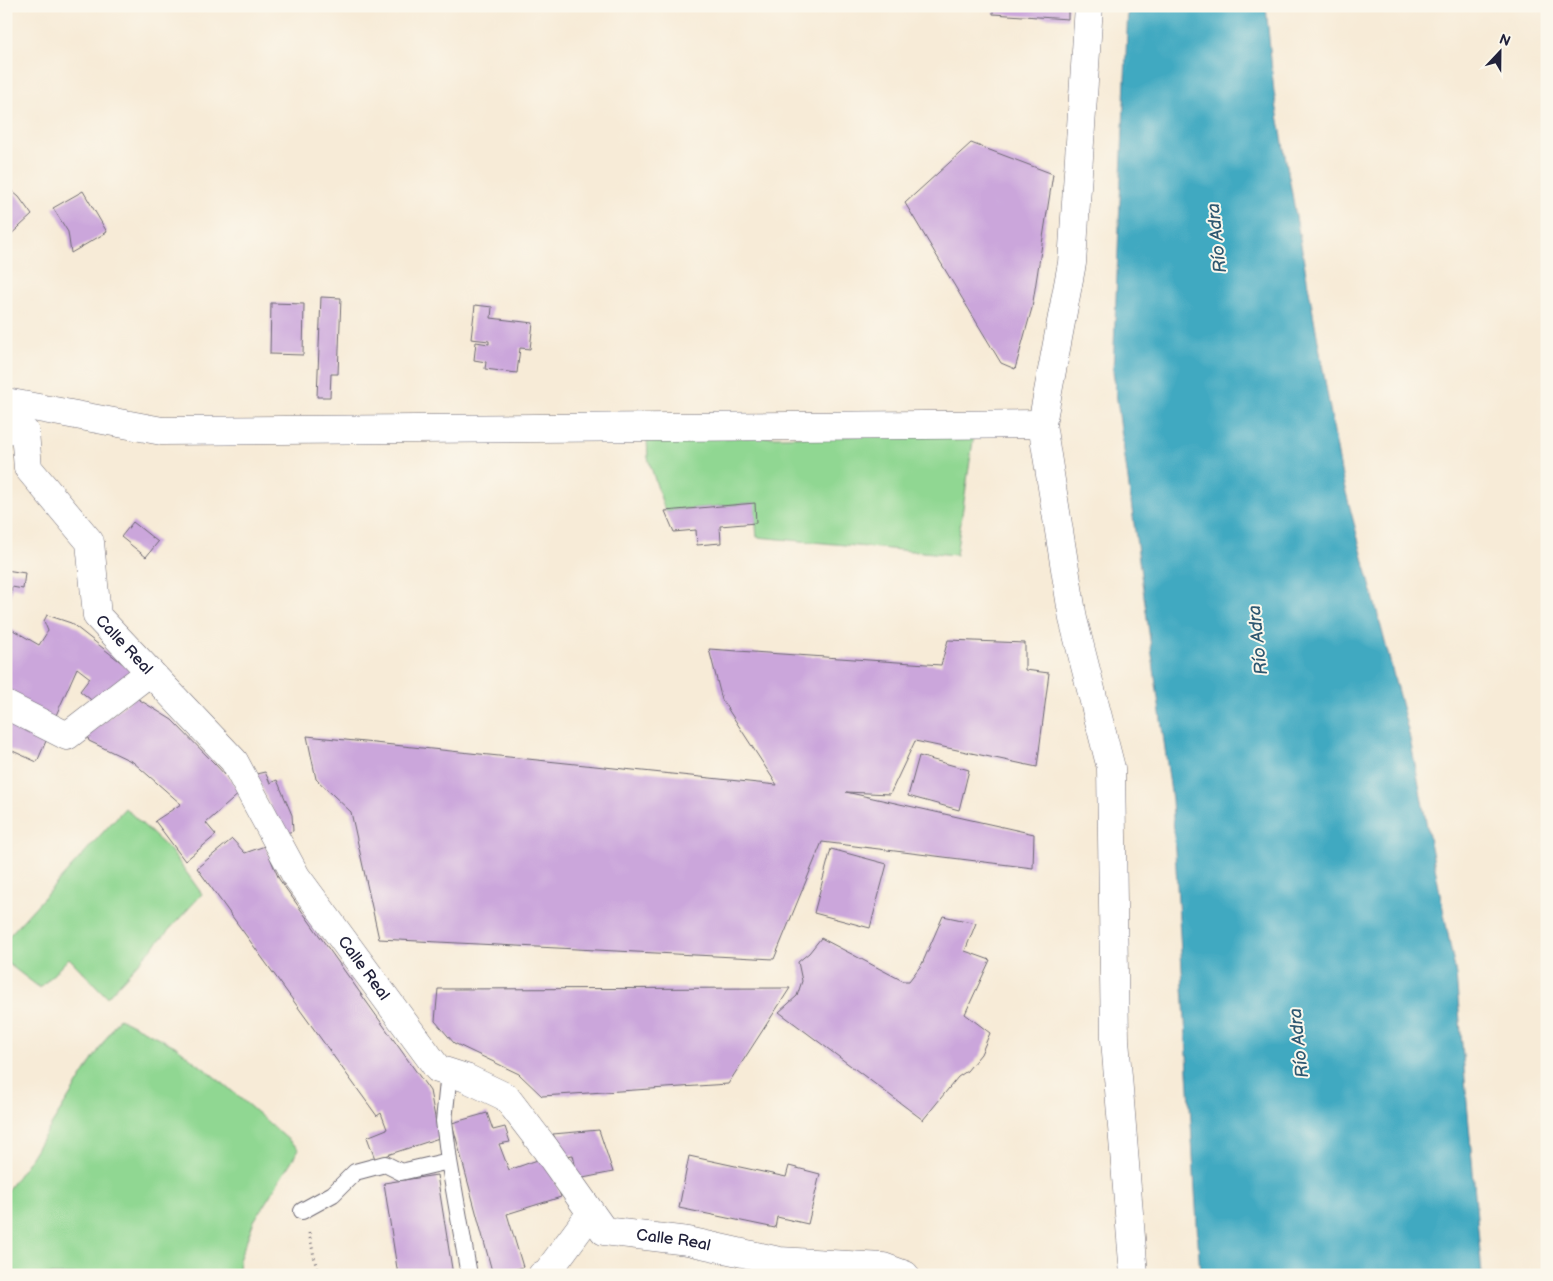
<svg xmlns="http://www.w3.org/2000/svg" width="1553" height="1281" font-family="'Balsamiq Sans',sans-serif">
	<rect width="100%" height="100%" fill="#fbf7ec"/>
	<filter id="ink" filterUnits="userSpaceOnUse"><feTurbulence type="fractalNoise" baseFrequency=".02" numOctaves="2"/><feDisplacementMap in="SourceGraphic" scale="10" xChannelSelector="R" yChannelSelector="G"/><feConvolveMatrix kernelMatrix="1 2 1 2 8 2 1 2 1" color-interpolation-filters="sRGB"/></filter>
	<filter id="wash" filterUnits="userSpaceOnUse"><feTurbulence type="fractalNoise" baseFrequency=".0096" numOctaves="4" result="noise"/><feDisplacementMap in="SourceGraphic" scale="20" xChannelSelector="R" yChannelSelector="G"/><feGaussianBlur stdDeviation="1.12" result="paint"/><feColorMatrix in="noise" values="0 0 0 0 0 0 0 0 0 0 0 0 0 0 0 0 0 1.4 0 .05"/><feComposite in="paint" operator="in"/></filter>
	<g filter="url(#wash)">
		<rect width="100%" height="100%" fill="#f7ebd7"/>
		<path fill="#90d792" stroke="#597c66" d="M974 434 956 555 757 537 754 503 665 511 648 458 647 439Z
			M125 808 171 851 202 894 107 997 69 958 40 988 6 962V939Z
			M119 1018 175 1046 225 1085 299 1149 254 1221 239 1260 240 1275H6V1192L28 1162Z"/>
		<path fill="#41a9c1" stroke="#32667e" d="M1128 6H1266L1274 92 1342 477 1409 734 1456 975 1482 1275H1200L1172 800 1113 371Z"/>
		<g id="blocks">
			<path fill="#cba6db" d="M993 6H1068V19L993 14Z
				M971 143 1053 174 1032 308 1015 369 1001 363 905 203Z
				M6 186 19 197 32 215 6 239Z
				M83 191 107 232 71 253 68 232 53 208Z
				M321 297 341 298 338 374H331L330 397H317Z
				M271 303 304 304 303 355 270 354Z
				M475 305 492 307 491 318 533 323 530 349 520 348 517 373 485 369 486 362 474 360 476 342 489 344V341L471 339Z
				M755 503 756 523 720 526 721 543 697 545 696 530 674 532 665 511Z
				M133 522 158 542 146 557 121 537Z
				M6 570 25 573 23 589 12 587 7 612Z
				M47 615 71 623 132 671 95 703 80 691 90 678 77 668 53 722 6 697V626L39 645 48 631 44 621Z
				M948 640 1025 643V670L1049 673 1037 767 915 741 890 794 846 792 1034 834 1033 868 822 842 774 959 379 939 351 812 316 779 307 736 777 785 722 700 709 649 941 665Z
				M135 697 172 720 214 763 241 792 206 823 216 835 185 861 155 821 181 804 133 762 89 741 87 735Z
				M6 715 49 734 37 762 6 748Z
				M919 756 969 770 959 810 908 796Z
				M265 772 270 783 277 780 292 815 293 831 283 834 256 774Z
				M232 839 245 853 265 846 279 879 430 1091 439 1138 375 1159 367 1137 387 1129 381 1113 377 1116 197 868Z
				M831 849 887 864 870 928 814 913Z
				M943 916 976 923 965 951 990 960 965 1014 990 1033 981 1054 967 1071 958 1077 923 1120 779 1012 797 996 802 981 798 962 809 953 821 938 903 981H909L922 964Z
				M790 988 728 1084 542 1096 519 1074 454 1043 435 1021 438 989Z
				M487 1113 493 1130 505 1127 510 1142 499 1144 509 1170 546 1157 561 1197 507 1214 523 1267 496 1275H493L452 1123Z
				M599 1130 613 1172 578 1179 573 1155 565 1156 553 1134Z
				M689 1156 786 1177 789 1166 820 1174 808 1224 777 1217 775 1228 679 1208Z
				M437 1175 453 1275H398L384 1183Z"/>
		</g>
	</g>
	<g filter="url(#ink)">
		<use href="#blocks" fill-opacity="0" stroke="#6d6872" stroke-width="1"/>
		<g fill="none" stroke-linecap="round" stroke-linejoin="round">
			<defs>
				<path id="lane" d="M449 1161 469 1275
					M302 1211 333 1194 355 1172 385 1164 401 1172 449 1161 444 1121 449 1072"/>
				<g id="street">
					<path d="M6 402 162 431 1042 424"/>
					<path id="s1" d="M6 428 25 432 28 468 90 542 97 616 234 761 296 876 438 1069 466 1078 506 1097 545 1148 604 1231 688 1241 779 1261 883 1267 905 1275"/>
					<path d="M6 705 67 736 150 672"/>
					<path d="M542 1275 546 1274 591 1213"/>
				</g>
				<path id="secondary" d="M1089 6 1072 263 1042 424 1073 619 1111 768 1115 1040 1134 1275"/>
			</defs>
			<use href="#lane" stroke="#6d6872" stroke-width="18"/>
			<use href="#street" stroke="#6d6872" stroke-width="29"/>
			<use href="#secondary" stroke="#6d6872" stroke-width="29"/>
			<path stroke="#6d6872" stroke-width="3" stroke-dasharray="1 4" stroke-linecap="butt" d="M309 1233 318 1275"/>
			<use href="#lane" stroke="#fff" stroke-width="16"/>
			<use href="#street" stroke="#fff" stroke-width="28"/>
			<use href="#secondary" stroke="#fff" stroke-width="28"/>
		</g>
	</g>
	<g text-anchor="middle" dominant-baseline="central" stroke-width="4" stroke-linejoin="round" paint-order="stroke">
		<g font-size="16" fill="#22223b" stroke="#fbf7ec">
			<text stroke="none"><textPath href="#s1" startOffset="266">Calle Real</textPath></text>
			<text stroke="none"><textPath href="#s1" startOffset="671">Calle Real</textPath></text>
			<text stroke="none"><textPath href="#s1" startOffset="1106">Calle Real</textPath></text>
		</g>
		<g font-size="18" font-style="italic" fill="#2e5871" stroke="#fbf7ec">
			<text transform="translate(1217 238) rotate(-96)">Río Adra</text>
			<text transform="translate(1258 640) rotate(-96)">Río Adra</text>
			<text transform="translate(1299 1043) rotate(-96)">Río Adra</text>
		</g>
	</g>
	<rect width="1553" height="1281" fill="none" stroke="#fbf7ec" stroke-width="25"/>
	<g transform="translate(1500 52) rotate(22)" stroke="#fbf7ec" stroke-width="4" paint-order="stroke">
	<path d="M0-4L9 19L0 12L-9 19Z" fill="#22223b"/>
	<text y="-8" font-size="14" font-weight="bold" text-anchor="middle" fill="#22223b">N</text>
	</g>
</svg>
